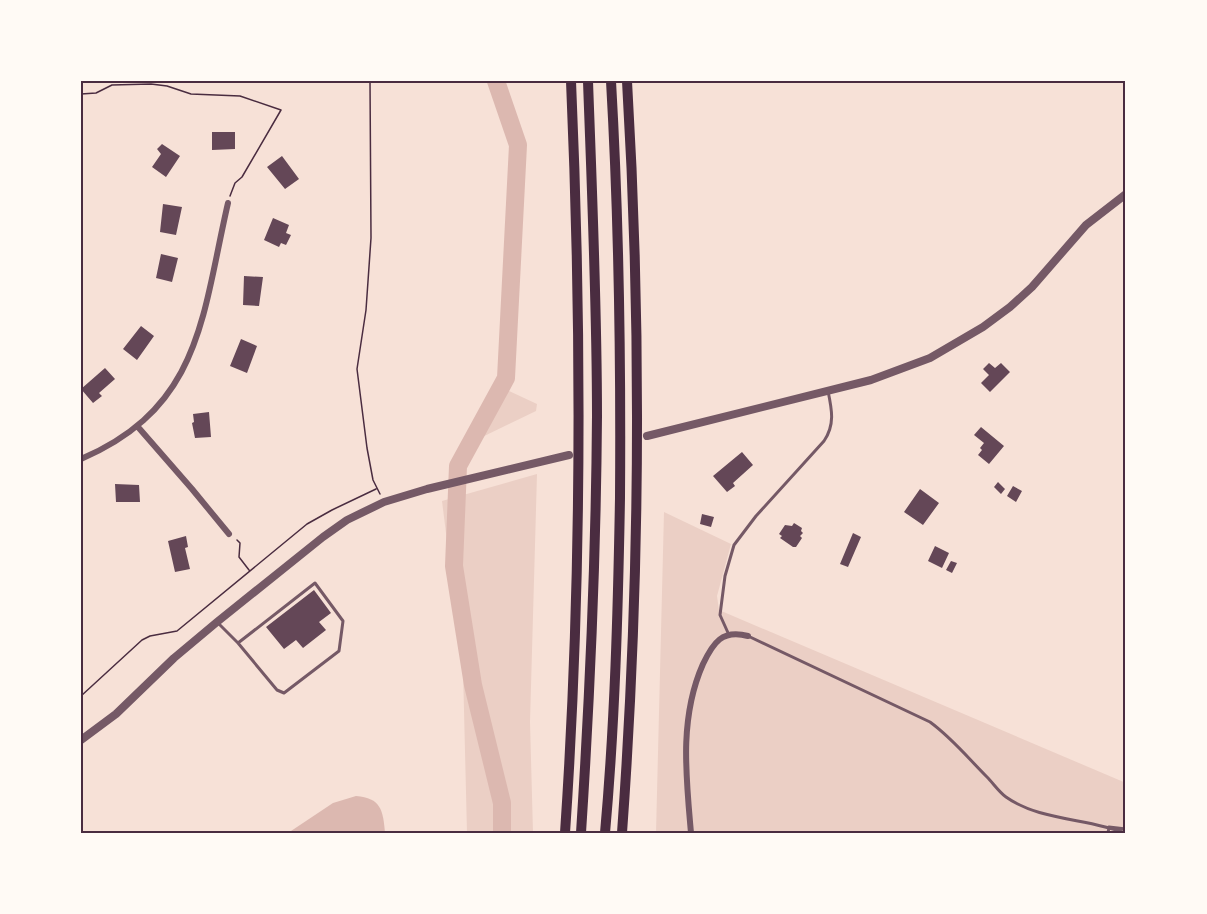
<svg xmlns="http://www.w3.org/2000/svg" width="1207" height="914" font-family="Helvetica,sans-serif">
	<rect width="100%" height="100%" fill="#f7e1d7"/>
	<path fill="#ebcfc5" d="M496 385 537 404 536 411 474 441Z
		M537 474 530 722 533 833H467L463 669 442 501Z
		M664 512 731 544 717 596 719 610 1126 783V833H656Z"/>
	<path fill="#dcb8b0" d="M356 796C381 798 383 810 385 833H288L333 803Z"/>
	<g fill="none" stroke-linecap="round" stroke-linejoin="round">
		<path stroke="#dcb8b0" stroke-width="18" d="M496 81 518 145 506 378 458 466 454 566 473 685 502 803V833"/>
	</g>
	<path fill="#644757" d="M212 132H235V149L212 150Z
		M162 144 180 156 166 177 152 167 161 154 157 149Z
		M282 156 299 179 285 189 267 167Z
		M163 204 182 207 176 235 160 232Z
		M273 218 289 225 286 233 291 235 286 245 281 243 279 247 264 240Z
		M161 254 178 258 172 282 156 278Z
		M244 276 263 277 259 306 243 305Z
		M141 326 154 336 137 360 123 349Z
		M241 339 257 346 247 373 230 366Z
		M989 363 995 368 1001 363 1010 372 990 392 981 383 989 375 983 369Z
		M105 368 115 379 99 393 102 396 93 403 81 389Z
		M209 412 211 437 195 438 192 423 194 422 193 414Z
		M981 427 1004 446 989 464 978 455 982 450 980 448 984 443 974 435Z
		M742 452 753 465 733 483 735 486 727 492 713 476Z
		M998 482 1005 489 1001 494 994 487Z
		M115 484 139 485 140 502H116Z
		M1013 486 1022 491 1016 502 1007 496Z
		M920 489 939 503 923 525 904 512Z
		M702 514 714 517 711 527 700 524Z
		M794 523 802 528 801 531 803 533 800 536 802 538 796 547H793L780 538 782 536 779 534 785 525 792 526Z
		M853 533 861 537 848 567 840 564Z
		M186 536 188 547 185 548 190 569 175 572 168 541Z
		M935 546 949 553 942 568 928 561Z
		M951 561 957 563 952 573 946 570Z
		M314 590 331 613 319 622 326 630 303 648 296 640 284 649 266 627Z"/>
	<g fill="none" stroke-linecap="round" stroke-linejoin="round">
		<path stroke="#4a2c40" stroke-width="1.5" d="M370 81 371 238 366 310 357 369 367 448 373 480 380 494
			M81 94 96 93 112 85 151 84 167 86 191 94 240 96 281 110 242 177 235 183 230 196
			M237 540 240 543 239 557 249 570
			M81 696 142 640 150 636 177 631 307 524 332 510 376 489"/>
		<path stroke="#755966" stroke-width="3" d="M218 623 238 643 277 690 284 693 339 651 343 621 315 583 238 643
			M729 635 720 615 725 576 734 545 756 516 824 441C835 425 832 410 828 391
			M748 636 930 722C952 738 968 758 987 777 993 783 999 792 1006 797 1040 821 1087 818 1125 833
			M1108 833 1109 827 1126 829"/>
		<path stroke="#755966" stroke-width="6" d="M138 427 192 489 229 534
			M81 459C202 407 202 315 228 203
			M691 833C686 776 679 718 703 664 713 643 722 629 748 636"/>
		<path stroke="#755966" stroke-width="8" d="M647 436 871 380 930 358 983 327 1010 307 1032 287 1086 225 1126 194
			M81 740 116 714 174 658 217 622 323 537 347 520 384 502 427 489 569 455"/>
		<path stroke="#4a2c40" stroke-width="10" d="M565 833C582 582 582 332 571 81
			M581 833C590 694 596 555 597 416 597 305 592 193 588 81
			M605 833C615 722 618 610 620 498 621 359 619 220 611 81
			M622 833C640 583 642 332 627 81"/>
	</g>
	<rect width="1207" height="914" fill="none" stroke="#fffaf5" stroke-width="165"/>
	<rect x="82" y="82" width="1042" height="750" fill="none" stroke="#4a2c40" stroke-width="2"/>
</svg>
